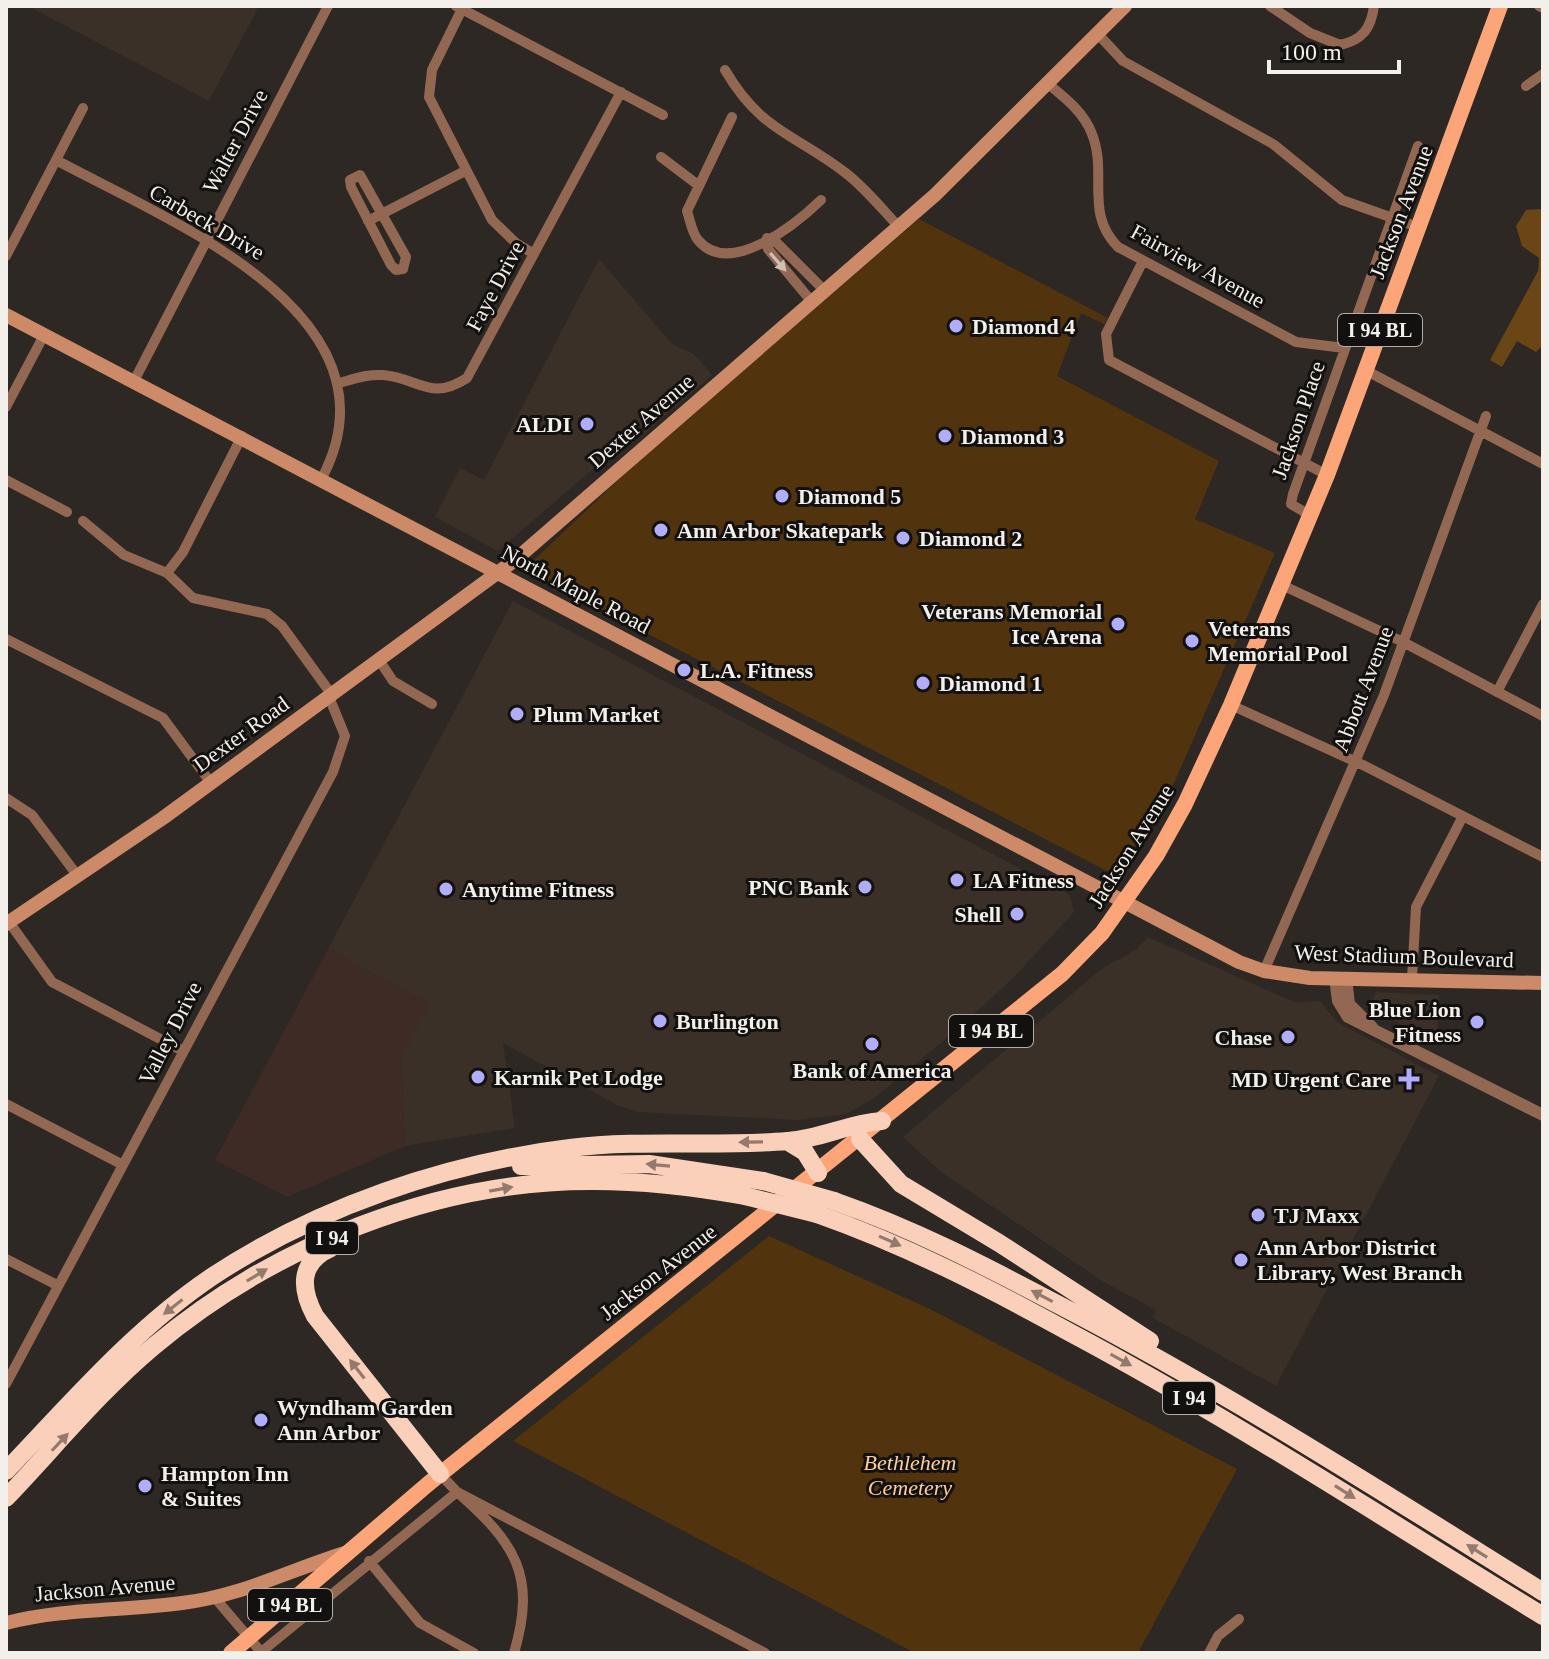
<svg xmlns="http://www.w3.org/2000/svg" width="1549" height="1659" font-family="Georgia,serif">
	<rect width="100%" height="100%" fill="#2d2823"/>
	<path fill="#3a3027" d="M28 6H259L209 101Z
		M599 259 672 344 694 354 712 375 644 434 631 436 498 551 435 517 460 468 484 480Z
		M513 601 1070 895 1074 912 1015 976 959 1028 873 1099 846 1114 797 1120 638 1112 617 1105 503 1043 515 1128 405 1146 401 1057 429 1004 328 949Z
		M1148 937 1294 1002 1320 1001 1337 1022 1439 1076 1276 1386 1153 1318 1156 1310 1104 1282 941 1172 903 1137 1100 970 1137 949Z
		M1376 992 1439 995 1437 1043 1369 1008Z"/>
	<path fill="#3e2b26" d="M328 949 430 1004 401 1057 405 1146 287 1197 215 1160Z"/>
	<path fill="#51330d" d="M919 219 1108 318 1104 324 1081 313 1057 376 1219 461 1195 519 1275 553 1175 781 1124 863 1107 871 528 572 532 562 636 463Z
		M769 1236 932 1310 1237 1469 1138 1653H915L513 1441Z"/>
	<path fill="#6a4516" d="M1543 209V345L1536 352 1517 341 1502 367 1490 360 1538 271 1539 258 1522 246 1516 226 1526 210Z"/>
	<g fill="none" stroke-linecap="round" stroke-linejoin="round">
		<path stroke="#926853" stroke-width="10" d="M456 6 663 115
			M1270 6 1310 33 1340 45C1363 40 1371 28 1374 6
			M1539 6 1543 8
			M462 9 432 70 429 97 492 220 516 243 534 254
			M1097 33 1123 61 1273 144 1342 200 1418 227
			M725 70C762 133 796 134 847 174 866 189 882 209 899 227
			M1047 83C1064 97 1084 112 1092 134 1108 174 1084 213 1118 247L1296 342 1344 348
			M1526 86 1543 74
			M732 117 687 211C690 220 692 233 698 240 729 278 795 225 821 200
			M661 157 698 185
			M56 160C165 219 408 314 322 478
			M360 175 406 257 403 269 396 270 391 265 351 187 350 180Z
			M368 221 465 171
			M6 256 83 108
			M1143 261 1106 334 1109 360 1327 475
			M812 302 768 249 767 238 777 243 825 291
			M1365 370 1543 464
			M134 381 328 6
			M339 383C354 379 367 374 383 375 419 378 430 402 467 378L621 92
			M6 407 44 335
			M6 480 67 512
			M1311 516 1291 504 1293 494 1418 146
			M83 521 124 555 167 573 193 598 267 614 282 626 332 695
			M167 573 183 552 242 436
			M1282 585 1403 642 1543 716
			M6 639 163 718 211 783
			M379 660 393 681 432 704
			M1497 692 1543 604
			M1231 705 1363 765 1543 857
			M6 798 32 815 77 875
			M9 922 52 982 183 1051
			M1264 971 1384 695 1486 416
			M1412 978 1416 907 1463 816
			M6 1104 123 1165
			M6 1259 57 1285
			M6 1384 333 772 345 736 329 697
			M440 1474 457 1492 765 1653
			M369 1561 420 1623 474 1653
			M215 1598 262 1653
			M260 1653 457 1492C515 1543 537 1575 514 1653
			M1209 1653 1218 1636 1239 1619"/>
		<path stroke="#926853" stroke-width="12" d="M1335 978 1338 1001 1348 1017 1543 1115
			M1346 978 1349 1004 1372 1027"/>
		<path stroke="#cd8a68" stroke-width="14" d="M6 315 1239 962 1264 971 1310 978 1543 983
			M6 924 163 818 515 560 935 195 1125 6
			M6 1623C64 1608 123 1611 182 1603 241 1596 290 1570 345 1553"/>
		<path stroke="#fba578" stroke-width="16" d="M231 1653 428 1484 1062 974 1102 933 1156 856 1185 804 1231 705 1327 475 1500 6"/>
		<path stroke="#fbd0bb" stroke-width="18" d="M860 1139 901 1184 999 1243 1150 1341
			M787 1141 805 1152 818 1173
			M521 1166 649 1164 763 1181
			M834 1201C914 1229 983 1265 1059 1305 1225 1391 1384 1493 1543 1592
			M817 1214C905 1245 987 1287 1069 1332 1232 1419 1386 1520 1543 1616
			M331 1248C299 1262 300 1288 315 1316L440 1474
			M6 1471C71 1403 134 1329 213 1276 318 1207 446 1163 570 1148 642 1139 715 1147 788 1141 821 1139 849 1123 882 1121
			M6 1498C54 1448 100 1391 154 1346 273 1246 437 1180 594 1181 645 1181 695 1187 745 1196"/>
		<path stroke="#fbd0bb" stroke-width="18" d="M763 1181 834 1201
			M745 1196 817 1214"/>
	</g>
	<defs><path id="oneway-solid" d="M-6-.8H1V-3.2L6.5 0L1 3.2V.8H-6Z" transform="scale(2)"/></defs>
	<use fill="#d1c0b6" href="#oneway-solid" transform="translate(778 262) rotate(49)"/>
	<g fill="#937a6e">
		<use href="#oneway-solid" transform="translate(751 1142) rotate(179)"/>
		<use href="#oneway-solid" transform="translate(658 1165) rotate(-175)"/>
		<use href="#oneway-solid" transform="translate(501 1189) rotate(-10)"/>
		<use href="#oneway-solid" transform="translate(890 1241) rotate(24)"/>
		<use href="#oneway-solid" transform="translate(257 1275) rotate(-31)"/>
		<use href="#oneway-solid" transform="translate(1042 1296) rotate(-152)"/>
		<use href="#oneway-solid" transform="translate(173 1307) rotate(142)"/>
		<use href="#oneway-solid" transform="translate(1121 1360) rotate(29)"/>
		<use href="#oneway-solid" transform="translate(357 1369) rotate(-128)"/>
		<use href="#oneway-solid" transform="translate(60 1442) rotate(-47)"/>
		<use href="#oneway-solid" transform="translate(1345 1492) rotate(32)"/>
		<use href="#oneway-solid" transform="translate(1477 1551) rotate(-148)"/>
	</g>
	<g fill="#b0aefa" stroke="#13110f" stroke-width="3">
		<circle cx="956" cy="326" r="8"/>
		<circle cx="587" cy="424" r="8"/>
		<circle cx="945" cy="436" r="8"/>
		<circle cx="782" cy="496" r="8"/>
		<circle cx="661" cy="530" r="8"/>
		<circle cx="903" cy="538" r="8"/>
		<circle cx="1118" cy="624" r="8"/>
		<circle cx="1192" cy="641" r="8"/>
		<circle cx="684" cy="670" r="8"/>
		<circle cx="923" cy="683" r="8"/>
		<circle cx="517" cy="714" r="8"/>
		<circle cx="957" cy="880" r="8"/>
		<circle cx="865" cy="887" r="8"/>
		<circle cx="446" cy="889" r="8"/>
		<circle cx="1017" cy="914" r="8"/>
		<circle cx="660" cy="1021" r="8"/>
		<circle cx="1477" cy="1022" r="8"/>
		<circle cx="1288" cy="1037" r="8"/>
		<circle cx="872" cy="1044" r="8"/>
		<circle cx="478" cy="1077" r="8"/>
		<path d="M1405 1067h8v8h8v8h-8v8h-8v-8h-8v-8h8z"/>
		<circle cx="1258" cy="1215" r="8"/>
		<circle cx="1241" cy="1260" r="8"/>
		<circle cx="261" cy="1420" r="8"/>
		<circle cx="145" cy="1486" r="8"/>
	</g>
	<g text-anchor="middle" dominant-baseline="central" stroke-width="6" stroke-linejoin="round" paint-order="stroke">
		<g fill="#13110f" stroke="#b0adaa" stroke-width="2">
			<rect x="1338" y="314" width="84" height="32" rx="6"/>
			<rect x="949" y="1015" width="84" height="32" rx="6"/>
			<rect x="306" y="1222" width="52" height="32" rx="6"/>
			<rect x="1163" y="1382" width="52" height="32" rx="6"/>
			<rect x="248" y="1589" width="84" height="32" rx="6"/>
		</g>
		<g font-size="20" font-weight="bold" fill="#f3f0ec">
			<text x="1380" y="330">I 94 BL</text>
			<text x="991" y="1031">I 94 BL</text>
			<text x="332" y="1238">I 94</text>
			<text x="1189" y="1398">I 94</text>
			<text x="290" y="1605">I 94 BL</text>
		</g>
		<g font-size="22" fill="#f3f0ec" stroke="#13110f">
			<text transform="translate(235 141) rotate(-62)">Walter Drive</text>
			<text transform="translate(1401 212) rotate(-69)">Jackson Avenue</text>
			<text transform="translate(207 222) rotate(30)">Carbeck Drive</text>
			<text transform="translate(1198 266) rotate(29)">Fairview Avenue</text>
			<text transform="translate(495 286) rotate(-62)">Faye Drive</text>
			<text transform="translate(1298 420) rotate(-71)">Jackson Place</text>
			<text transform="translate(641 421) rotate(-41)">Dexter Avenue</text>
			<text transform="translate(576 589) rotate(28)">North Maple Road</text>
			<text transform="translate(1363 689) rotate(-69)">Abbott Avenue</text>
			<text transform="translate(241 734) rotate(-36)">Dexter Road</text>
			<text transform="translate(1131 846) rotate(-58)">Jackson Avenue</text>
			<text transform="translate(1404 956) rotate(2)">West Stadium Boulevard</text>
			<text transform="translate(170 1033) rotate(-63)">Valley Drive</text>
			<text transform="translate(658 1272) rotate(-38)">Jackson Avenue</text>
			<text transform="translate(105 1588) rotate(-5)">Jackson Avenue</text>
		</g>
		<g font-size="22" font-weight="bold" fill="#f3f0ec" stroke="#13110f" text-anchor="start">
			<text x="972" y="326">Diamond 4</text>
			<text x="571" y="424" text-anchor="end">ALDI</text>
			<text x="961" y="436">Diamond 3</text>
			<text x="798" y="496">Diamond 5</text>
			<text x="677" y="530">Ann Arbor Skatepark</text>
			<text x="919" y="538">Diamond 2</text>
			<text x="1102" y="611" text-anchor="end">Veterans Memorial<tspan x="1102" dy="25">Ice Arena</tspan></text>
			<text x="1208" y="628">Veterans<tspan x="1208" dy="25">Memorial Pool</tspan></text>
			<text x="700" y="670">L.A. Fitness</text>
			<text x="939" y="683">Diamond 1</text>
			<text x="533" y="714">Plum Market</text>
			<text x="973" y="880">LA Fitness</text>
			<text x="849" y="887" text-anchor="end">PNC Bank</text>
			<text x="462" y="889">Anytime Fitness</text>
			<text x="1001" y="914" text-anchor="end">Shell</text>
			<text x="1461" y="1009" text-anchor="end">Blue Lion<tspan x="1461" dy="25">Fitness</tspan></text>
			<text x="676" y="1021">Burlington</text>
			<text x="1272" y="1037" text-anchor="end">Chase</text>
			<text x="872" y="1070" text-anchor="middle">Bank of America</text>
			<text x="494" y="1077">Karnik Pet Lodge</text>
			<text x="1391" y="1079" text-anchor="end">MD Urgent Care</text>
			<text x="1274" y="1215">TJ Maxx</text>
			<text x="1257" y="1247">Ann Arbor District<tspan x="1257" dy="25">Library, West Branch</tspan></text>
			<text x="277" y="1407">Wyndham Garden<tspan x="277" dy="25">Ann Arbor</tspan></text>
			<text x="161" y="1473">Hampton Inn<tspan x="161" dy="25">&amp; Suites</tspan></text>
		</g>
		<g font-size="22" font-style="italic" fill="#ffce99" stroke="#13110f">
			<text x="910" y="1462">Bethlehem<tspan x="910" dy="25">Cemetery</tspan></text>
		</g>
	</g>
	<rect width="1549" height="1659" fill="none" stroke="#f3f0ec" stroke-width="16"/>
	<path d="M1269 60v12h130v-12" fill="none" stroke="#f3f0ec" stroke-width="4"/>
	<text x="1281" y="60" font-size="24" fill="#f3f0ec" stroke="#13110f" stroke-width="6" paint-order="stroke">100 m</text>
</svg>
